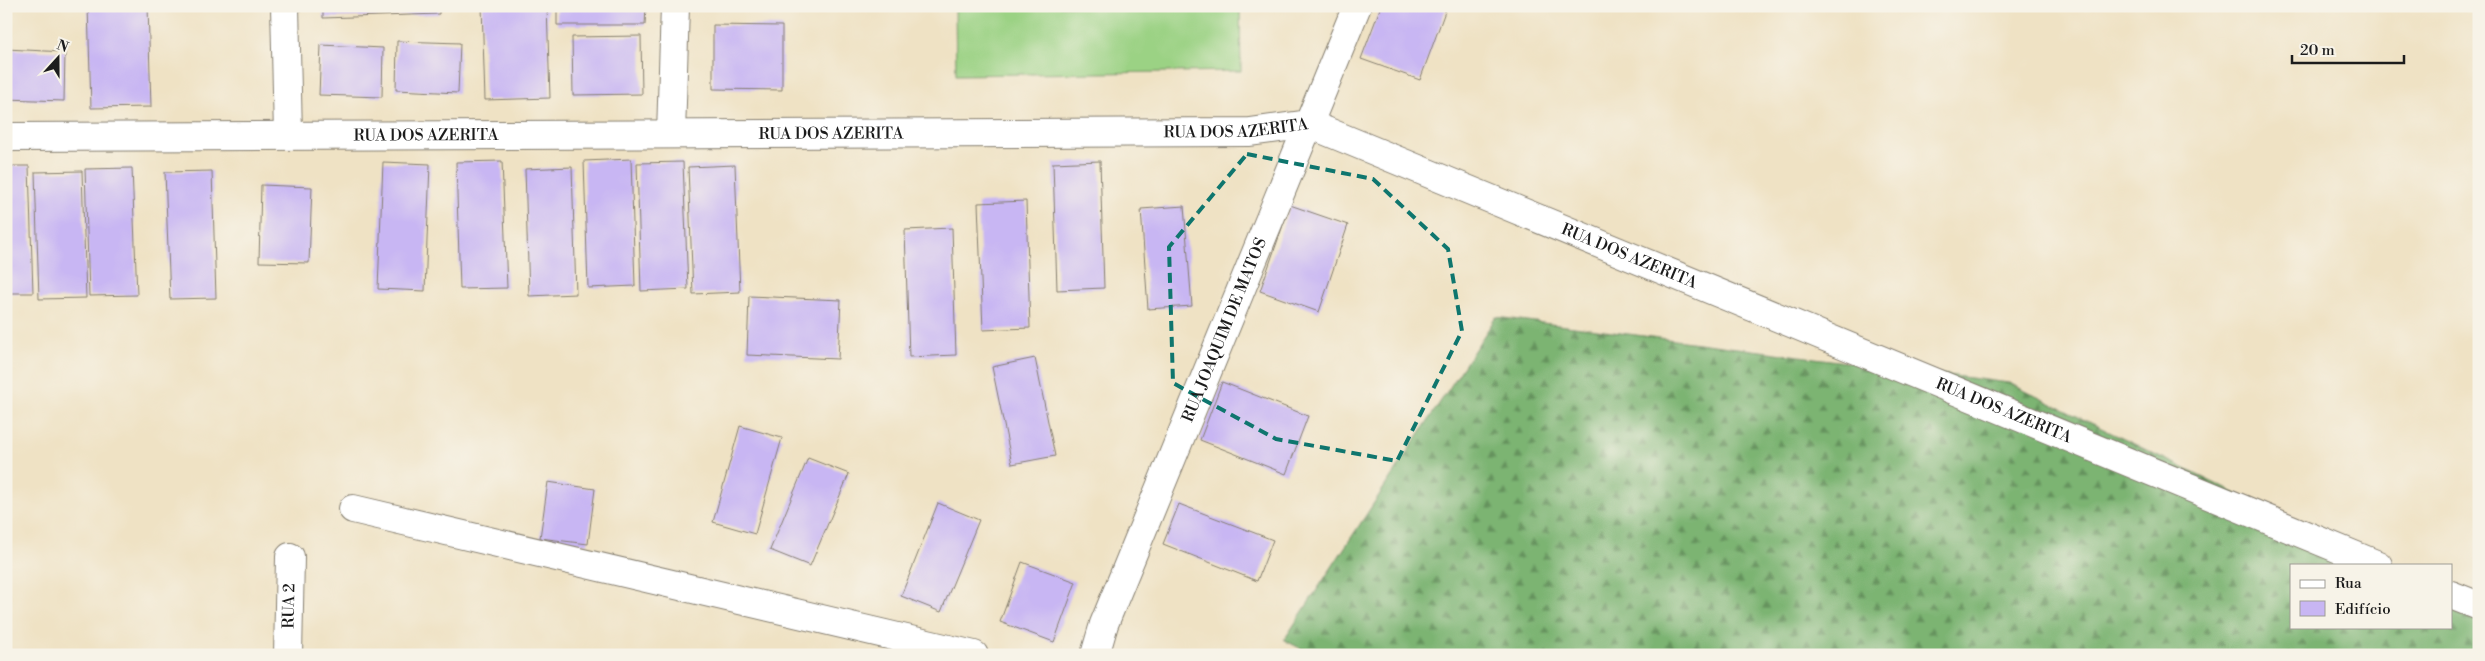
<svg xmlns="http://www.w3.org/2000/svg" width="2485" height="661" font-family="'Libre Bodoni',serif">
	<defs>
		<pattern id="forest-firs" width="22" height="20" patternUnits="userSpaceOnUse" patternTransform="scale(1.25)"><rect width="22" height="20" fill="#7cb472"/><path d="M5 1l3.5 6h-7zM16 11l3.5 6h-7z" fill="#65925d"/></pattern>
	</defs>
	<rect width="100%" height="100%" fill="#f7f3e8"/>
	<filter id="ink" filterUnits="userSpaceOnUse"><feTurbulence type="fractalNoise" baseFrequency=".02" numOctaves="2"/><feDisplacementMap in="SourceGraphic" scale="10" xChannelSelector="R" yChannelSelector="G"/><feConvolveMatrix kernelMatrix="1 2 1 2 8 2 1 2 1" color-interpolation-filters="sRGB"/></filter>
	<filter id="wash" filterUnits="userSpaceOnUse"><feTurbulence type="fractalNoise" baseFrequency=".0096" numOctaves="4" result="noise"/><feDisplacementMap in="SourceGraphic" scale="20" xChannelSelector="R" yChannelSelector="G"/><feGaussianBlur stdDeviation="1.12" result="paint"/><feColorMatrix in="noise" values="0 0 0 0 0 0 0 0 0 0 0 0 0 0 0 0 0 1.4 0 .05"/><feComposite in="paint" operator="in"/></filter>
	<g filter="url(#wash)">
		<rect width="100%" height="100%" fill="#efe2c4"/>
		<path fill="url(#forest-firs)" stroke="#4c6847" d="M1496 317 2009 383 2382 565H2291V627H2451V599L2479 612V655H1314L1284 640Z"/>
		<path fill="#9bd284" stroke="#5c7750" d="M955 6H1240L1241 71 956 75Z"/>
		<g id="blocks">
			<path fill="#c8b6f3" d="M88 6H148L151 107 91 108Z
				M323 6H439V14L323 18Z
				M482 6H547L550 98 485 100Z
				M557 6H646L645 25H557Z
				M1381 6H1447L1420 80 1361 59Z
				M713 25 782 26V90L713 89Z
				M641 36 642 94 573 95 572 37Z
				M397 41 460 43 458 93 396 90Z
				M321 45 383 48 382 97 319 95Z
				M6 49 65 52 64 101 6 99Z
				M631 159 635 286 588 288 584 161Z
				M502 161 507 288 460 289 456 162Z
				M1100 161 1104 288 1057 290 1053 163Z
				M383 162 430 164 425 291 378 289Z
				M683 162 688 289 641 291 637 163Z
				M735 165 740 292 693 294 688 167Z
				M6 166H29L33 293H6Z
				M572 167 576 294 529 296 525 169Z
				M132 168 137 295 89 296 85 169Z
				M82 171 86 298 39 299 35 172Z
				M212 171 216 298 170 299 165 172Z
				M261 185 312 187 309 263 259 262Z
				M1026 201 1030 328 983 330 978 203Z
				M1290 205 1348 225 1319 312 1260 291Z
				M1184 206 1192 306 1148 309 1141 209Z
				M952 228 956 355 909 357 905 230Z
				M749 296 841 300 838 359 747 355Z
				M1035 358 1055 456 1012 464 992 367Z
				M1222 382 1308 416 1286 474 1200 440Z
				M740 426 782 438 755 534 713 522Z
				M808 458 849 474 810 566 770 550Z
				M548 482 595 489 588 544 540 538Z
				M938 503 979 520 941 612 901 596Z
				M1179 504 1273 540 1257 581 1163 544Z
				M1022 562 1076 582 1054 642 1000 622Z"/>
		</g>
	</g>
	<g filter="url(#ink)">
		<use href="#blocks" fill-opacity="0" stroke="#867f70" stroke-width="1"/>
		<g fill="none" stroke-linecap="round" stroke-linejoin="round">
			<defs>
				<g id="minor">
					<path d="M285 6 288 135"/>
					<path d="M671 134 675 6"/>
					<path id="s1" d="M6 137 1250 132 1309 124 2378 565"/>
					<path d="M353 509 974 655"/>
					<path d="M2451 595 2479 606"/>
					<path id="s2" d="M288 655 290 557"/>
					<path id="s3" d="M1095 655 1104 624 1357 6"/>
				</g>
			</defs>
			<use href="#minor" stroke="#867f70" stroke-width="30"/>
			<use href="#minor" stroke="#fff" stroke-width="28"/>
		</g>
	</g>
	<path fill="none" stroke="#0f766e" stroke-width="4" stroke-dasharray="10 6" stroke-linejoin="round" d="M1247 154 1373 179 1448 249 1462 331 1397 461 1276 439 1173 383 1169 247Z"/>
	<g text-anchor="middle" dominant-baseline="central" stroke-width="4" stroke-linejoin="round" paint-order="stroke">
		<g font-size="16" fill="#1c1c1c" stroke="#f7f3e8">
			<text stroke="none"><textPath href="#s1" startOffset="1230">RUA DOS AZERITA</textPath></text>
			<text stroke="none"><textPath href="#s1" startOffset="420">RUA DOS AZERITA</textPath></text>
			<text stroke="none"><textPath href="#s1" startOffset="825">RUA DOS AZERITA</textPath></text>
			<text stroke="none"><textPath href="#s1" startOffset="1650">RUA DOS AZERITA</textPath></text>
			<text stroke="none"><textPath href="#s3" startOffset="350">RUA JOAQUIM DE MATOS</textPath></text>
			<text stroke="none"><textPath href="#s1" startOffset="2055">RUA DOS AZERITA</textPath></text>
			<text stroke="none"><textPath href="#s2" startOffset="49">RUA 2</textPath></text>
		</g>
	</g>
	<rect width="2485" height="661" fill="none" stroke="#f7f3e8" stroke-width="25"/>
	<rect x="2290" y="564" width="162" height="65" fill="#f7f3e8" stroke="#9f9d96"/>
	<rect x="2300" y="580" width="25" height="8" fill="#ffffff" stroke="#9f9d96"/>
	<text x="2335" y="588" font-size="15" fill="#1c1c1c">Rua</text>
	<rect x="2300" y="601" width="25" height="15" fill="#c8b6f3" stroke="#9f9d96"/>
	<text x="2335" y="614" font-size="15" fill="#1c1c1c">Edifício</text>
	<g transform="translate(58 58) rotate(21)" stroke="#f7f3e8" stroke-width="4" paint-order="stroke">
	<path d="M0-4L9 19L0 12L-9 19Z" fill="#1c1c1c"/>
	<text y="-8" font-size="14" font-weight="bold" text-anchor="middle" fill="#1c1c1c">N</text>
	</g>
	<path d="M2292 55v8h112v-8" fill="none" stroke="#1c1c1c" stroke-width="2.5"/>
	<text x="2300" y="55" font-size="15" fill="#1c1c1c" stroke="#f7f3e8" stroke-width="4" paint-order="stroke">20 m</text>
</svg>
